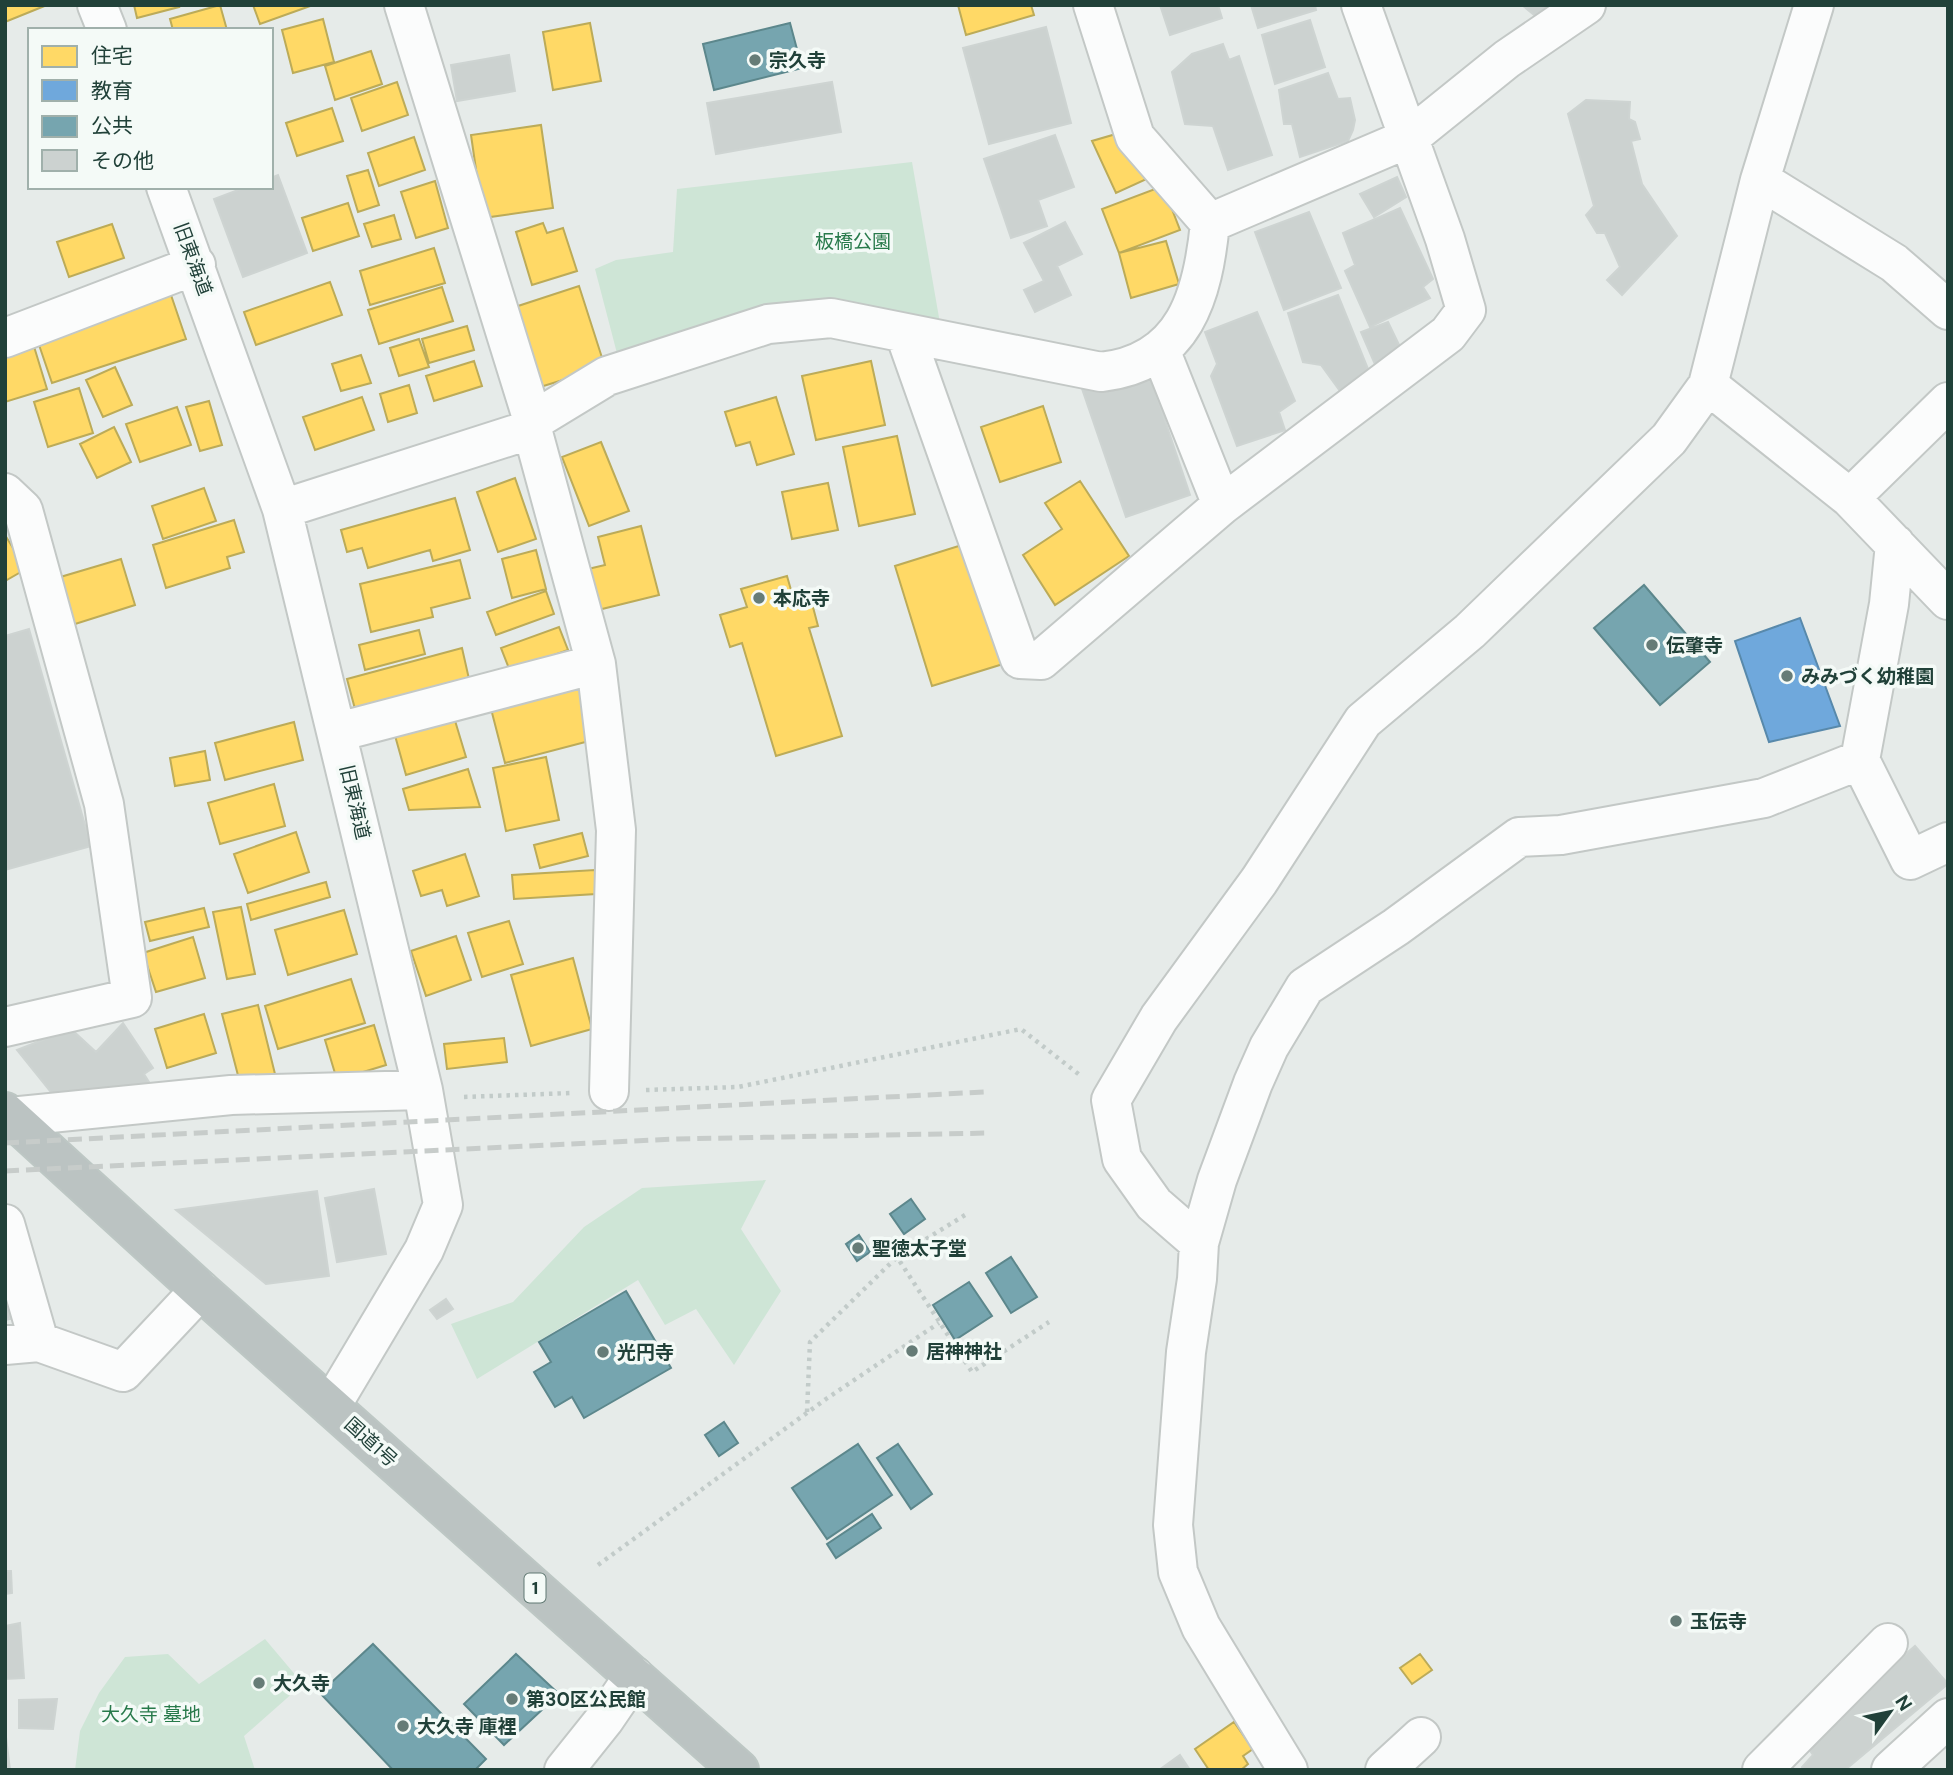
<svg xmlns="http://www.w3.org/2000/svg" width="1953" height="1775" font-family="'DM Sans','Noto Sans JP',sans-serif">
	<rect width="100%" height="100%" fill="#e6ebe9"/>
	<path fill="#cee5d6" d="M912 162 941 329 830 309 619 361 595 269 616 260 673 252 677 189Z
		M766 1180 741 1229 781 1291 734 1365 696 1309 665 1325 638 1280 477 1379 451 1324 513 1302 584 1227 642 1188Z
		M265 1639 303 1684 244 1736 255 1770H75L80 1731 99 1693 125 1657 168 1654 199 1684Z"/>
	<path fill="#ffd966" stroke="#bcab58" stroke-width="2" d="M5 5H47L5 22Z
		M134 5H178L179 7 137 18Z
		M220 5 227 30H173L170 19Z
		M253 5H313L260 24Z
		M958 5H1031L1034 15 966 35Z
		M323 19 334 62 293 73 282 30Z
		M590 23 601 81 553 90 543 32Z
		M371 51 382 84 335 100 325 66Z
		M397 82 408 115 362 131 351 98Z
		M332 108 343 141 297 156 286 123Z
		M541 125 553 208 483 218 471 135Z
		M1123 132 1162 172 1116 193 1092 141Z
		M414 137 425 170 379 186 368 153Z
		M368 170 379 205 358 212 347 176Z
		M435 181 448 228 416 238 401 192Z
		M1163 186 1180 230 1119 253 1102 209Z
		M348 203 359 236 313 251 302 218Z
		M394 215 401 239 372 247 364 224Z
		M543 223 547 233 563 228 577 271 532 285 516 232Z
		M112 224 124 258 69 277 57 242Z
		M1166 241 1179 284 1131 298 1119 253Z
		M434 248 445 283 370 305 360 271Z
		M330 282 342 315 256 345 244 312Z
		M579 286 605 367 537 388 512 308Z
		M442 287 453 321 379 344 368 310Z
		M171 295 186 339 52 383 37 339Z
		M467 326 474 350 429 363 422 339Z
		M419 339 429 367 399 376 390 348Z
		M32 340 47 389 5 402V348Z
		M361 355 371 383 341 391 332 364Z
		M474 361 482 386 434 401 426 376Z
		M871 361 885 425 816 440 802 376Z
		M115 367 132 405 103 417 86 380Z
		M409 385 417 413 388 422 380 394Z
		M79 388 93 433 48 447 34 402Z
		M362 397 374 430 315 450 303 417Z
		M776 397 794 454 757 465 750 442 736 446 725 412Z
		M209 401 222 445 200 451 186 407Z
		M1043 406 1061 462 1000 482 981 427Z
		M177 407 191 445 140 462 126 424Z
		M114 427 131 462 97 478 80 444Z
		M897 436 915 514 859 526 843 447Z
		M601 442 629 511 589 526 562 457Z
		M515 478 536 539 498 552 477 492Z
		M1080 481 1129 556 1055 605 1023 555 1062 529 1045 503Z
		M828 483 838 530 792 539 782 492Z
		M204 488 216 521 163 539 152 506Z
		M455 498 470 550 433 561 430 550 368 568 362 548 347 552 341 530Z
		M234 520 244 552 227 557 230 568 166 588 153 545Z
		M641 526 659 595 598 610 588 569 605 565 598 537Z
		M5 535 26 569 5 581Z
		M965 544 1003 664 932 686 895 566Z
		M536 550 546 589 512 598 502 559Z
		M121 559 135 605 72 625 57 578Z
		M460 560 470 598 431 608 433 617 371 632 360 584Z
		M787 576 793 597 809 592 818 626 809 628 842 736 776 756 742 643 730 647 720 615 747 607 741 589Z
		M546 591 554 614 496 635 487 612Z
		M559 627 568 650 510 671 501 648Z
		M419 630 425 654 365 670 359 645Z
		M462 648 469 679 355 709 347 679Z
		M578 683 593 740 505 763 490 705Z
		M453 714 466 757 406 775 394 732Z
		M294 722 303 760 225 780 215 743Z
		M205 751 210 780 175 786 170 758Z
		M546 757 559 820 506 831 493 768Z
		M468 769 480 807 409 810 403 789Z
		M274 784 285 826 220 844 208 803Z
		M296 832 309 872 248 893 234 854Z
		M582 833 588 856 540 868 534 845Z
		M465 854 479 896 447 906 442 890 421 896 413 871Z
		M595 870 596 894 514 899 512 875Z
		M326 882 330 897 251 920 247 904Z
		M241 907 255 974 227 979 213 912Z
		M204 908 209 927 150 941 145 922Z
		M344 910 357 954 288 975 275 930Z
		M509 921 523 964 482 977 468 933Z
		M456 936 471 980 426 996 411 951Z
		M193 937 205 978 156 992 143 953Z
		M573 958 592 1029 531 1046 511 975Z
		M351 979 365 1023 278 1049 265 1006Z
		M258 1005 275 1074 240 1083 222 1014Z
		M204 1014 216 1053 167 1068 155 1029Z
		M374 1025 386 1065 337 1080 325 1040Z
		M504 1038 507 1062 447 1069 444 1044Z
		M1420 1654 1432 1670 1412 1684 1400 1668Z
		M1234 1722 1253 1749 1243 1756 1248 1764 1241 1770H1209L1195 1749Z"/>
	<path fill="#6fa8dc" stroke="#5889ab" stroke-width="2" d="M1800 618 1840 726 1769 742 1735 641Z"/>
	<path fill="#76a5af" stroke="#5c878c" stroke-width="2" d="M790 23 802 68 714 90 703 44Z
		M1644 585 1710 662 1660 705 1594 628Z
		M911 1199 925 1219 904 1234 890 1214Z
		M859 1235 870 1252 857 1261 846 1244Z
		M1011 1257 1037 1297 1011 1313 986 1273Z
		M969 1282 992 1316 955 1340 933 1305Z
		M626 1291 671 1368 584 1418 572 1397 555 1407 534 1372 551 1362 539 1342Z
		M724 1422 738 1443 719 1456 705 1435Z
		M858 1444 892 1495 827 1539 792 1488Z
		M898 1444 932 1494 911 1509 877 1458Z
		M872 1514 881 1528 836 1558 827 1544Z
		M373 1644 486 1759 475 1770H393L320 1693Z
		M516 1654 559 1694 504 1745 464 1704Z"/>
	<path fill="#ccd2d0" stroke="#ced4d2" stroke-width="2" d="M1160 5H1218L1222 18 1170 35Z
		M1251 5H1315L1316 10 1258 28Z
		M1522 5H1548L1539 19Z
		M1310 20 1325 67 1275 84 1262 35Z
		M1046 27 1071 123 989 144 963 48Z
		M1223 44 1229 60 1239 56 1272 155 1228 170 1213 126 1185 124 1172 72 1192 54Z
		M509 55 515 91 457 101 451 65Z
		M1328 73 1338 99 1350 98 1355 120 1353 130 1348 141 1300 157 1292 124H1284L1279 90Z
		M832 82 841 132 716 154 707 103Z
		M1586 100 1630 102 1629 119 1635 122 1640 139 1631 141 1642 184 1677 236 1622 295 1607 280 1620 267 1605 233H1597L1586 215 1594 206 1568 114Z
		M1055 135 1074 187 1038 200 1047 226 1011 238 984 159Z
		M278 175 307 253 243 277 214 199 246 187H271V178Z
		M1397 177 1406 197 1374 217 1360 194Z
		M1400 208 1433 279 1423 287 1430 298 1370 327 1345 271 1355 265 1343 233Z
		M1309 212 1341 288 1284 310 1255 232Z
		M1065 222 1082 254 1057 266 1071 295 1035 312 1024 290 1044 281 1024 243Z
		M1338 295 1368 369 1340 391 1321 365 1303 362 1288 313Z
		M1257 312 1295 401 1279 412 1285 430 1237 446 1211 376 1217 364 1205 332Z
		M1388 322 1402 351 1377 369 1361 332Z
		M1145 361 1190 495 1126 517 1080 383Z
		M29 629 91 846 5 870V636Z
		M123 1023 153 1068 144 1074 152 1087 54 1096 17 1050 71 1029 96 1052Z
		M374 1189 386 1254 337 1262 325 1198Z
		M317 1191 329 1276 266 1284 176 1210Z
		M5 1293 10 1319 5 1320Z
		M446 1299 453 1309 437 1319 430 1310Z
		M5 1571H11L12 1593 5 1594Z
		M20 1623 24 1678 5 1679V1626Z
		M1915 1646 1948 1684 1845 1770H1804L1802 1767 1813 1755 1804 1742Z
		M57 1699 53 1729 19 1728V1700Z
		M6 1737 10 1770H5Z
		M1180 1755 1190 1770H1159Z"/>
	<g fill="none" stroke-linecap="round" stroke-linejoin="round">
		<defs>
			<path id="minor" d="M97 5 107 30
				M404 5 533 421
				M1760 180 1894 263 1948 310
				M166 187 282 509 423 1090 443 1205 424 1250 331 1406
				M1210 223 1409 138 1507 59 1586 5
				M905 334 1020 659 1041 660 1222 505 1448 334 1466 310 1445 239 1361 5
				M5 338 196 265
				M1161 352 1222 505
				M1708 385 1850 498 1948 600
				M532 429 596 664 616 830 609 1091
				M5 493 23 510 104 804 132 998 5 1027
				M1850 498 1948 402
				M282 509 532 429 533 421 607 376 768 324 831 318 1101 372C1185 363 1203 295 1210 223L1135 137 1093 5
				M338 732 596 664
				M1860 760 1910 860 1948 842
				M10 1117 231 1095 423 1090
				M5 1224 39 1342
				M1199 1243 1217 1180 1253 1083 1269 1047 1305 987 1396 927 1519 837 1561 835 1764 798 1860 760 1889 604 1895 544
				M5 1345 39 1342 123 1372 200 1290
				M564 1770 604 1720 634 1676
				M1288 1770 1201 1627 1178 1572 1173 1525 1186 1352 1197 1279 1199 1243 1154 1204 1122 1159 1111 1100 1159 1018 1259 881 1363 721 1470 631 1669 439 1708 385 1760 180 1814 5
				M1385 1770 1421 1737
				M1762 1770 1888 1643
				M1891 1770 1948 1718"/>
			<path id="highway" d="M5 1112 200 1290 739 1770"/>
		</defs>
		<use href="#minor" stroke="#c3c8c6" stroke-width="42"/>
		<use href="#highway" stroke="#bdc7c4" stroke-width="42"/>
		<path stroke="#c2cbc9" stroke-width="4.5" stroke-dasharray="3.5 5" stroke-linecap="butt" d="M646 1090 738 1087 1021 1029 1081 1076
			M464 1097 571 1093
			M965 1215 897 1257 972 1372 1049 1322
			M807 1412 810 1342 897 1257
			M598 1565 826 1399 939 1323"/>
		<use href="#minor" stroke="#fbfcfc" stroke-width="38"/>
		<use href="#highway" stroke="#bbc3c2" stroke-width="38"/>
		<path stroke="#c7ccca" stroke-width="5" stroke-dasharray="14 7" stroke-linecap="butt" d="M5 1143 984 1092
			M5 1171 677 1139 990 1133"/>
	</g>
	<g fill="#667c77" stroke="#f4faf7" stroke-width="2.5">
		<circle cx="755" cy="60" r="7"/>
		<circle cx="759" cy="598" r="7"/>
		<circle cx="1652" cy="645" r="7"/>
		<circle cx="1787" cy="676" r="7"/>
		<circle cx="858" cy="1248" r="7"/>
		<circle cx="912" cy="1351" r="7"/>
		<circle cx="603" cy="1352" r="7"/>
		<circle cx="1676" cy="1621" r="7"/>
		<circle cx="259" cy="1683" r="7"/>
		<circle cx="512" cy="1699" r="7"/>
		<circle cx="403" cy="1726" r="7"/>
	</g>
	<g text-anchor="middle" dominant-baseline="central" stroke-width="7" stroke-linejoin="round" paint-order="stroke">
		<rect fill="#f4faf7" stroke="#607872" stroke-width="2" x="524.5" y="1573.5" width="21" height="29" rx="5"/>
		<g font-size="18" font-weight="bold" fill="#214139">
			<text x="535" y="1588">1</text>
		</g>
		<g font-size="19" font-weight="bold" fill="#214139" stroke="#f4faf7" text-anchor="start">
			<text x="769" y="60">宗久寺</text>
			<text x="773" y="598">本応寺</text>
			<text x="1666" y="645">伝肇寺</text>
			<text x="1801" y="676">みみづく幼稚園</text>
			<text x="872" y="1248">聖徳太子堂</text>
			<text x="926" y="1351">居神神社</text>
			<text x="617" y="1352">光円寺</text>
			<text x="1690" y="1621">玉伝寺</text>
			<text x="273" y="1683">大久寺</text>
			<text x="526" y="1699">第30区公民館</text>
			<text x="417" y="1726">大久寺 庫裡</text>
		</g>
		<g font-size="19" fill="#287a4b" stroke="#f4faf7">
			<text x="853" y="241">板橋公園</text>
			<text x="151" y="1714">大久寺 墓地</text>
		</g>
		<g font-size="19" fill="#214139" stroke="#f4faf7">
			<text transform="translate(193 259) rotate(70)">旧東海道</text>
			<text transform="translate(355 802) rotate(77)">旧東海道</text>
			<text transform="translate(371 1442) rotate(42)">国道1号</text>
		</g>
	</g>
	<rect width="1953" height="1775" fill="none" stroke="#214139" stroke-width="14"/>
	<rect x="28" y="28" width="245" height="161" fill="#f4faf7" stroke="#a0b0ab" stroke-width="2"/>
	<rect x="42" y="46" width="35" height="21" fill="#ffd966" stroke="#a0b0ab" stroke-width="2"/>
	<text x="91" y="63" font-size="21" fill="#214139">住宅</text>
	<rect x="42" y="80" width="35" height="21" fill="#6fa8dc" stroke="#a0b0ab" stroke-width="2"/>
	<text x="91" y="98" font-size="21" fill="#214139">教育</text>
	<rect x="42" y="116" width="35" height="21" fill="#76a5af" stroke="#a0b0ab" stroke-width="2"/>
	<text x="91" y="133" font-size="21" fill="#214139">公共</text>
	<rect x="42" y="150" width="35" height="21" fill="#ccd2d0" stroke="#a0b0ab" stroke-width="2"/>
	<text x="91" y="168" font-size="21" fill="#214139">その他</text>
	<g transform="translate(1890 1712) rotate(57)" stroke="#f4faf7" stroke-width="5" paint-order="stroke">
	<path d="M0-5L12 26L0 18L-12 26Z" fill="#214139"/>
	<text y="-10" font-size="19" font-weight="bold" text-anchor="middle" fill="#214139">N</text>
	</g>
</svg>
